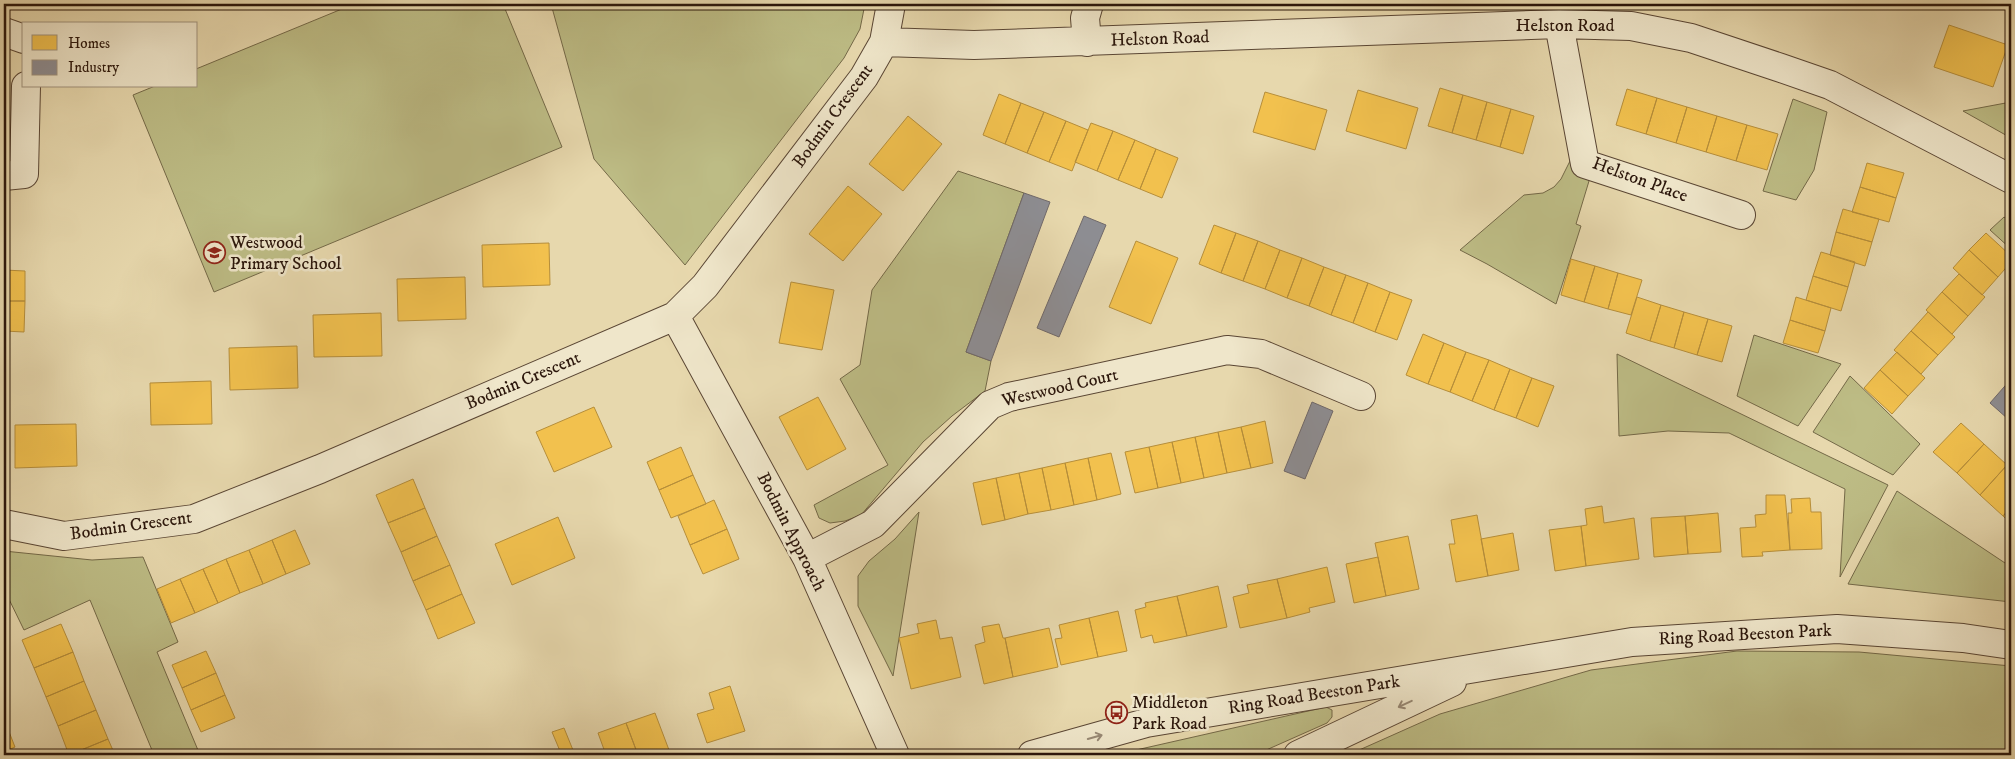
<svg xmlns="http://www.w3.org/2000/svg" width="2015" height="759" font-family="'IM FELL DW Pica',serif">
	<rect width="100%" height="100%" fill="#e7d8ad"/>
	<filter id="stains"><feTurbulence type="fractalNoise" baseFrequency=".004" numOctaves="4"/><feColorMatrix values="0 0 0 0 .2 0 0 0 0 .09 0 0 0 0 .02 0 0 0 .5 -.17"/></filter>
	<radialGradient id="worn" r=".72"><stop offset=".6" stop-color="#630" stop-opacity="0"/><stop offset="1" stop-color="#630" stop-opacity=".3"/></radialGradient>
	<path fill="#bdbc85" stroke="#746948" d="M354 4H503L562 147 214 292 133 95 155 86H196V69Z
		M551 4H865L860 29 844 58 685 265 594 159Z
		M1793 99 1827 112 1814 170 1796 200 1763 191Z
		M2011 102V138L1963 111Z
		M1570 161 1589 181 1576 224 1581 226 1556 304 1487 264 1460 250 1524 195 1543 193 1554 187 1561 179Z
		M958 171 1024 193 966 352 991 361 985 391 952 416 923 442 861 515 845 521 830 523 819 518 814 505 888 465 840 379 860 365 872 290Z
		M2004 217 2011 222V249L1990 230Z
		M1754 335 1841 364 1798 426 1737 396Z
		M1617 354 1888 485 1840 577 1845 489 1729 433 1668 431 1619 436Z
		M1850 376 1920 444 1893 475 1813 432Z
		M1897 491 2011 567V602L1848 584Z
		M919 512 893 676 858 606V576L869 561 895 539Z
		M4 551 92 560 143 557 178 642 157 652 200 755H154L90 600 24 630 4 589Z
		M1737 651 1859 652 2011 666V755H1348L1440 714 1591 670Z
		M1326 707 1332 710V717L1327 723 1255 755H1114Z"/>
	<path fill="#f2c14e" stroke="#b68e3a" d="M1949 25 2008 45 1993 87 1934 67Z
		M1440 88 1463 95 1452 133 1428 126Z
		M1627 89 1657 98 1646 134 1616 125Z
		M1358 90 1418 108 1406 149 1346 131Z
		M1265 92 1327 110 1315 150 1253 132Z
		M999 94 1021 103 1005 144 983 135Z
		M1463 95 1487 102 1476 140 1452 133Z
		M1657 98 1687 107 1676 143 1646 134Z
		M1487 102 1511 109 1500 147 1476 140Z
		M1021 103 1044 112 1027 153 1005 144Z
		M1687 107 1717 116 1706 152 1676 143Z
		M1511 109 1534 116 1523 154 1500 147Z
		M1044 112 1066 121 1049 162 1027 153Z
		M908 116 942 144 903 191 869 164Z
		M1717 116 1747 125 1736 161 1706 152Z
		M1066 121 1088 130 1072 171 1049 162Z
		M1091 123 1113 131 1097 171 1075 162Z
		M1747 125 1778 134 1767 170 1736 161Z
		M1113 131 1135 140 1118 180 1097 171Z
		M1135 140 1156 149 1140 189 1118 180Z
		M1156 149 1178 158 1162 198 1140 189Z
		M1867 163 1904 173 1896 198 1860 187Z
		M848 186 882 214 843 261 809 234Z
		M1860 187 1896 198 1889 222 1852 212Z
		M1843 209 1879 219 1872 242 1836 232Z
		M1214 225 1236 233 1221 273 1199 264Z
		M1836 232 1872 242 1865 266 1830 255Z
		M1236 233 1258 241 1243 281 1221 273Z
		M1986 233 2011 256V262L1998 277 1969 250Z
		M1136 241 1178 258 1151 324 1109 307Z
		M1258 241 1280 250 1265 289 1243 281Z
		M549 243 550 285 483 287 482 245Z
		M1280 250 1302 258 1287 298 1265 289Z
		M1969 250 1998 277 1982 295 1953 268Z
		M1821 252 1855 262 1848 287 1813 276Z
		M1302 258 1324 267 1309 306 1287 298Z
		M1571 259 1595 266 1584 302 1561 295Z
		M1595 266 1618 273 1608 309 1584 302Z
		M1324 267 1346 275 1331 315 1309 306Z
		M4 270 25 271V301H4Z
		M1618 273 1642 280 1631 315 1608 309Z
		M1959 274 1985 297 1968 316 1942 292Z
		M1346 275 1368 283 1353 323 1331 315Z
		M1813 276 1848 287 1841 311 1806 300Z
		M465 277 466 319 398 321 397 279Z
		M791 282 834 290 822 350 779 343Z
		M1368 283 1390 292 1375 332 1353 323Z
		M1390 292 1412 300 1397 340 1375 332Z
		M1942 292 1968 316 1952 334 1926 310Z
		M1637 297 1661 305 1650 341 1626 333Z
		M1796 297 1831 308 1825 331 1790 320Z
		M4 301H25L24 332 4 331Z
		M1661 305 1684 312 1674 348 1650 341Z
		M1684 312 1708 319 1697 355 1674 348Z
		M1928 312 1955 337 1938 355 1911 331Z
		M381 313 382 356 314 357 313 315Z
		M1708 319 1732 326 1722 362 1697 355Z
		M1790 320 1825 331 1818 353 1783 343Z
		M1911 331 1938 355 1921 374 1894 350Z
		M1423 334 1444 343 1428 384 1406 375Z
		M1444 343 1466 352 1450 392 1428 384Z
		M297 346 298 388 230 390 229 348Z
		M1466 352 1489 360 1472 401 1450 392Z
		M1897 352 1925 378 1908 396 1880 370Z
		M1489 360 1510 369 1494 410 1472 401Z
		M1510 369 1532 378 1516 418 1494 410Z
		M1880 370 1908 396 1892 414 1864 388Z
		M1532 378 1554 386 1538 427 1516 418Z
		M211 381 212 424 151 425 150 383Z
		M818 397 846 449 807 470 779 417Z
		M594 407 612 447 554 472 536 432Z
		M1265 421 1273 463 1251 468 1241 427Z
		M1961 423 1984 444 1957 473 1933 452Z
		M76 424 77 466 15 468V425Z
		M1241 427 1251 468 1227 473 1218 432Z
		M1218 432 1227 473 1204 478 1195 437Z
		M1195 437 1204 478 1181 483 1172 442Z
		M1172 442 1181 483 1158 488 1149 447Z
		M1984 444 2007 465 1980 495 1957 473Z
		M681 447 693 475 659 490 647 462Z
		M1149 447 1158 488 1135 493 1125 452Z
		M1111 453 1121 494 1097 500 1088 458Z
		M1088 458 1097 500 1074 505 1065 463Z
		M1065 463 1074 505 1051 510 1042 468Z
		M2007 465 2011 469V507L2003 516 1980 495Z
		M1042 468 1051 510 1028 514 1019 473Z
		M1019 473 1028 514 1005 520 996 478Z
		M693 475 706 504 671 518 659 490Z
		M996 478 1005 520 982 525 973 483Z
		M413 479 425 508 388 523 376 495Z
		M1766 495H1785L1790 550 1762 552 1763 556 1742 557 1740 528 1756 527 1755 515 1766 514Z
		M1810 498 1811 512H1821L1822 549 1790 550 1788 513H1792L1791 499Z
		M714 500 727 529 690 545 678 516Z
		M1602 506 1604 523 1634 518 1639 559 1586 566 1581 526 1587 525 1585 509Z
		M2011 507V524L2003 516Z
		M425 508 437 536 401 552 388 523Z
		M1718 513 1721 552 1688 554 1685 516Z
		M1477 515 1488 576 1456 582 1449 544H1455L1451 520Z
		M1685 516 1688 554 1654 557 1651 518Z
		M558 517 575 558 512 585 495 544Z
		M1581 526 1586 566 1555 571 1549 530Z
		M727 529 739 559 703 574 690 545Z
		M295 530 310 564 286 574 272 540Z
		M1513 533 1519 570 1488 576 1481 539Z
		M437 536 450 565 413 581 401 552Z
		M1408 536 1419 589 1386 596 1375 543Z
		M272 540 286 574 263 584 249 550Z
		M249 550 263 584 240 593 226 559Z
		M1378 557 1386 596 1354 603 1346 564Z
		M226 559 240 593 218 603 203 569Z
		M450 565 462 594 426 610 413 581Z
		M1327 567 1335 602 1309 608 1310 612 1287 618 1277 579Z
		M203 569 218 603 195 613 180 579Z
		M180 579 195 613 171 623 157 589Z
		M1277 579 1287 618 1240 628 1233 597 1249 593 1247 585Z
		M1218 586 1227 627 1187 636 1177 596Z
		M462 594 475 623 438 639 426 610Z
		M1177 596 1187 636 1154 643 1152 635 1141 638 1135 610 1146 607 1145 603Z
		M1118 611 1127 651 1098 657 1089 618Z
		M1089 618 1098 657 1061 665 1055 639 1062 638 1059 625Z
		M936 620 940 639 952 637 961 677 911 689 899 638 919 633 917 624Z
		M61 624 73 652 34 668 22 640Z
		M999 624 1003 638H1005L1013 677 984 684 975 645 985 642 982 627Z
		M1049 628 1058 667 1013 677 1005 638Z
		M206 651 216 673 182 688 172 665Z
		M73 652 84 681 46 697 34 668Z
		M216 673 225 695 191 710 182 688Z
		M84 681 96 710 58 726 46 697Z
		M730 686 745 731 707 743 697 714 714 709 709 693Z
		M225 695 235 718 201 732 191 710Z
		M96 710 108 739 69 755 58 726Z
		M655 713 669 750 655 755H638L626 723Z
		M4 719 15 747 4 752Z
		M626 723 638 755H606L598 733Z
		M564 728 575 755H548L560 751 552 732Z
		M108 739 115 755H69Z"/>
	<path fill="#8d8d92" stroke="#70696a" d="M1024 193 1050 202 991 361 966 352Z
		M1084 216 1106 225 1059 337 1037 328Z
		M2011 379V416L2008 419 1990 403Z
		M1312 402 1333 411 1305 479 1284 471Z"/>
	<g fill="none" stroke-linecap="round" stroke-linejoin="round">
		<defs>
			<path id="minor" d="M1559 24 1585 164 1741 215
				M4 32 24 39
				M884 42 974 45 1559 24 1631 26 1691 38 1781 68 1830 85 2011 179
				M1087 42 1085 18 1089 4
				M4 176 24 174 26 86
				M675 316 807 558 895 755
				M4 524 64 536 194 519 320 469 675 316 705 286 864 77 884 42 891 4
				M807 558 873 524 990 405 1009 397 1227 350 1261 354 1361 396
				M1032 755 1146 723 1632 642 1837 629 1963 638 2011 645
				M1298 755 1452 682"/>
		</defs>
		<use href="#minor" stroke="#5a4634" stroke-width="30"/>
		<use href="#minor" stroke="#efe6ca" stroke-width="28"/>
	</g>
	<defs><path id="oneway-shaft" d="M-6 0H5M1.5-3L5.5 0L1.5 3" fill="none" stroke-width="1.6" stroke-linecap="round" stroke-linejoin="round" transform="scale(1.25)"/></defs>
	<g stroke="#978874">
		<use href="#oneway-shaft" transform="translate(1405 704) rotate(155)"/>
		<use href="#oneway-shaft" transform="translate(1095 737) rotate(-16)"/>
	</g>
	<defs>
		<symbol id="school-ring" viewBox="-11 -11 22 22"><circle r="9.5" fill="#efe6ca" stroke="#8f2418" stroke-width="1.5"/><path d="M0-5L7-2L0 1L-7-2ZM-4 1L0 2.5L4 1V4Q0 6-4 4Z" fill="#8f2418"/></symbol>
		<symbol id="bus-ring" viewBox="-11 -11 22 22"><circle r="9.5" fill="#efe6ca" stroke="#8f2418" stroke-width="1.5"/><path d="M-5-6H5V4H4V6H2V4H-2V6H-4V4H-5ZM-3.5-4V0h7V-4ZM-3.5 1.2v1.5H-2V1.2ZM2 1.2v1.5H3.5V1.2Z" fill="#8f2418"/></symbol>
	</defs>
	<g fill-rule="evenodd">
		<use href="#school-ring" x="202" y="240" width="25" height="25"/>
		<use href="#bus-ring" x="1104" y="700" width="25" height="25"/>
	</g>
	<g text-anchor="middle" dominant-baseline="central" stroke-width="5" stroke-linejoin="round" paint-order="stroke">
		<g font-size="18" fill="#2b160b" stroke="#efe6ca">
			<text x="1565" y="26">Helston Road</text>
			<text transform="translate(1160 39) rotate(-2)">Helston Road</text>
			<text transform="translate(833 116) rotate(-54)">Bodmin Crescent</text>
			<text transform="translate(1640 180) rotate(20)">Helston Place</text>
			<text transform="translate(523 381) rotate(-23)">Bodmin Crescent</text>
			<text transform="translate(1060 388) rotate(-13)">Westwood Court</text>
			<text transform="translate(131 526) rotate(-8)">Bodmin Crescent</text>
			<text transform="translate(791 532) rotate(63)">Bodmin Approach</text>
			<text transform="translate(1745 635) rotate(-3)">Ring Road Beeston Park</text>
			<text transform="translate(1314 695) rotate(-9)">Ring Road Beeston Park</text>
		</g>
		<g font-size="18" fill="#2b160b" stroke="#efe6ca" text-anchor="start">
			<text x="230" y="243">Westwood<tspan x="230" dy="21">Primary School</tspan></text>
			<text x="1132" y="703">Middleton<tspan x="1132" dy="21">Park Road</tspan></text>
		</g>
	</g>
	<rect width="2015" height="759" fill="none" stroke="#e7d8ad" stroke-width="20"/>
	<rect x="5" y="5" width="2005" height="749" fill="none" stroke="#2b160b" stroke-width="2.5"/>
	<rect x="10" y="10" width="1995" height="739" fill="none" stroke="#2b160b"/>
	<rect x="22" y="22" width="175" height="65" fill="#efe6ca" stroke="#a1937e"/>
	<rect x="32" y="35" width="25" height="15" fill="#f2c14e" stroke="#a1937e"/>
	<text x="68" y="48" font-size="15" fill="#2b160b">Homes</text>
	<rect x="32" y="60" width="25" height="15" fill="#8d8d92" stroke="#a1937e"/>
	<text x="68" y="72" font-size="15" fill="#2b160b">Industry</text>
	<rect width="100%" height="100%" filter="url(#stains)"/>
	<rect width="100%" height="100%" fill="url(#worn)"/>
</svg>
